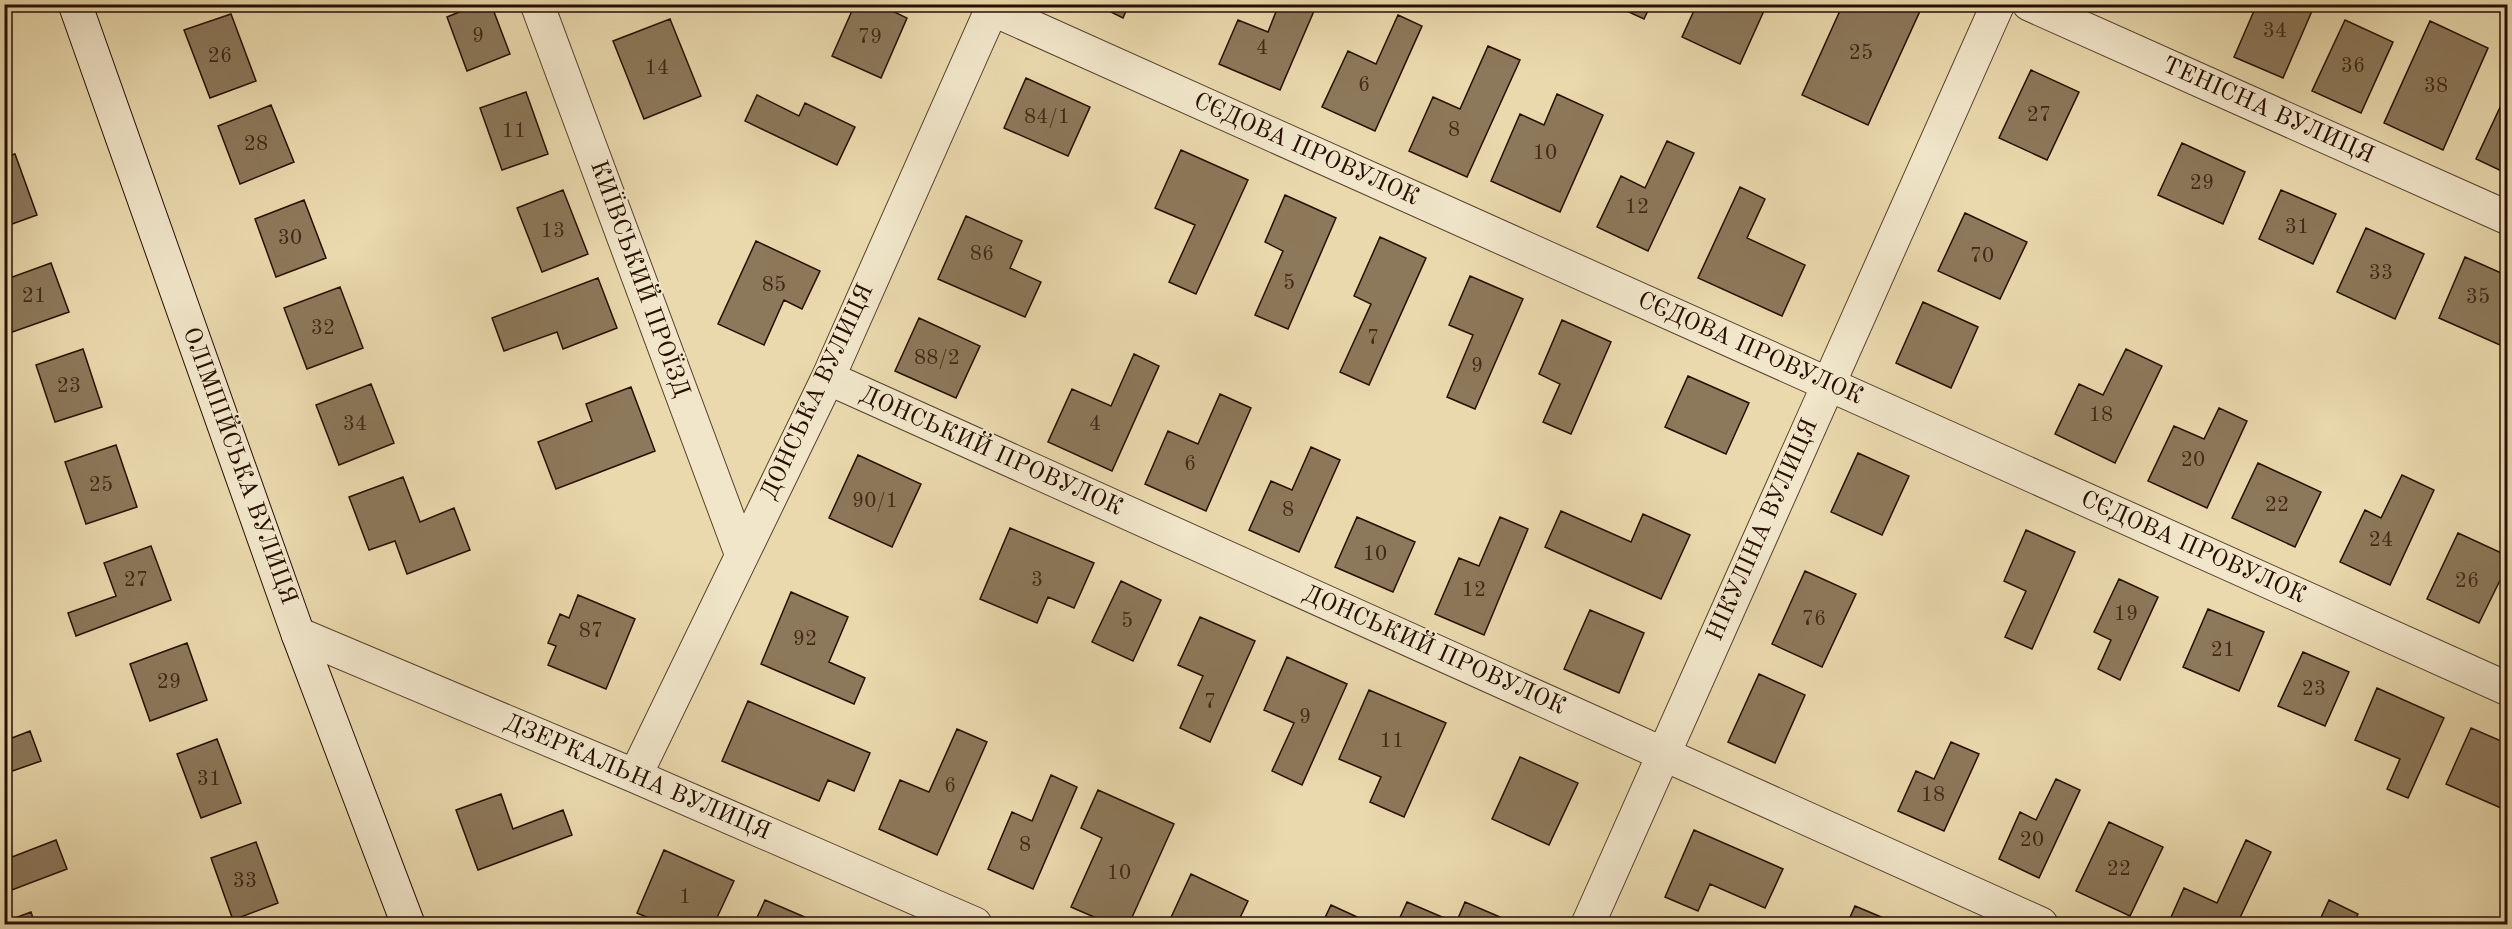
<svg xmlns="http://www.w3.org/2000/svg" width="2512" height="929" font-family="'Old Standard TT',serif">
	<rect width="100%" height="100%" fill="#e9d9ad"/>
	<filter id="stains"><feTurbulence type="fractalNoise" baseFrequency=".00333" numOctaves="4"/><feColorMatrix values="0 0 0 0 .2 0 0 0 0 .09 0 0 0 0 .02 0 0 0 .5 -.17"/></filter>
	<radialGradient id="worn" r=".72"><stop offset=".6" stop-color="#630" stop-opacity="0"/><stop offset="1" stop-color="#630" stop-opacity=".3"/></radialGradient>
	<path fill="#8c785a" stroke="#270f00" stroke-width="1.5" d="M479 4H491L510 54 467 71 447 17Z
		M855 4H878L907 18 881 78 832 56Z
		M1095 4H1129L1123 18Z
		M1279 4H1317L1280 90 1219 64 1238 20 1268 32Z
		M1622 4H1651L1644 19 1620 8Z
		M1697 4H1767L1740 64 1682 37Z
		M1843 4H1907L1920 11 1868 125 1802 95Z
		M2257 4H2315L2283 78 2234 57Z
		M231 14 256 81 210 98 184 30Z
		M1398 15 1422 26 1375 131 1322 107 1348 51 1376 64Z
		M670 19 701 96 644 119 613 41Z
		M2345 20 2393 42 2361 113 2312 91Z
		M2430 21 2488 48 2443 150 2384 123Z
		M1488 46 1520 60 1467 177 1409 151 1433 97 1460 109Z
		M2031 70 2079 92 2047 160 1999 138Z
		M1026 78 1090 107 1068 156 1004 128Z
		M2508 90V174L2476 159Z
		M526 92 548 154 502 170 480 108Z
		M1557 94 1603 115 1560 212 1491 181 1520 114 1544 125Z
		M757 95 799 116 805 103 855 127 837 165 745 121Z
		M271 105 294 162 240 184 218 126Z
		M1667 141 1694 153 1648 251 1597 227 1621 176 1645 188Z
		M2182 143 2245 172 2223 224 2158 195Z
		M1181 150 1248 180 1196 294 1169 282 1195 225 1155 208Z
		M15 154 37 215 4 227V157Z
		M1740 187 1765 199 1747 238 1805 265 1782 316 1698 278Z
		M563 190 588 254 542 272 517 208Z
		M2281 190 2336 214 2313 264 2259 239Z
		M1285 195 1336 218 1288 329 1255 315 1283 251 1265 242Z
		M304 200 326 258 276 277 255 219Z
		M1965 213 2027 242 2000 299 1938 271Z
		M966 216 1022 241 1010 268 1041 282 1025 317 938 279Z
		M2366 228 2424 254 2395 319 2337 292Z
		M1380 237 1426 258 1369 385 1340 372 1371 304 1354 296Z
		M756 241 820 271 802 309 784 300 764 345 718 324Z
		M2465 257 2508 276V327L2500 345 2439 318Z
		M51 263 69 312 4 335V280Z
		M1470 276 1523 299 1475 409 1447 397 1473 335 1449 325Z
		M598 278 617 328 563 349 557 332 504 351 492 318Z
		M340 287 363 348 307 369 284 308Z
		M1923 302 1978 327 1951 388 1896 363Z
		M919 318 980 346 956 398 895 371Z
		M1562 320 1611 342 1571 434 1543 422 1560 384 1539 374Z
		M83 349 102 407 55 422 36 365Z
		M2126 349 2162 366 2115 463 2055 434 2079 384 2103 395Z
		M1134 354 1159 366 1112 471 1048 442 1072 389 1111 406Z
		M1688 376 1749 403 1726 454 1665 427Z
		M371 384 394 443 339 465 316 405Z
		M631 387 655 451 556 489 538 442 592 421 586 404Z
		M1220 394 1251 408 1206 511 1145 484 1168 431 1198 444Z
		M2219 408 2247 421 2207 508 2148 481 2174 426 2204 439Z
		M116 445 137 507 86 524 65 462Z
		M1311 447 1340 460 1299 552 1249 530 1271 481 1292 490Z
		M1858 453 1909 476 1882 535 1831 512Z
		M858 455 921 484 892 547 829 518Z
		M2258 463 2321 492 2295 547 2232 518Z
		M2402 475 2434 490 2390 585 2340 562 2365 510 2381 518Z
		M403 477 420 522 454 508 470 550 407 574 395 541 369 550 349 497Z
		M1561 511 1631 542 1643 514 1690 535 1661 599 1545 547Z
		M1357 517 1415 542 1393 592 1335 567Z
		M1500 517 1528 529 1484 635 1435 614 1459 558 1479 566Z
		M1010 528 1094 563 1074 608 1048 597 1037 623 980 599Z
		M2026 530 2075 552 2032 649 2005 637 2026 591 2004 581Z
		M2458 533 2508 556V564L2479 623 2427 599Z
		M151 546 171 600 76 636 68 613 116 596 104 563Z
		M1805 571 1856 594 1822 667 1772 644Z
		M2119 579 2158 597 2120 680 2098 669 2111 640 2094 632Z
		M1121 581 1161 600 1133 661 1092 642Z
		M791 592 848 617 829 662 865 678 854 704 761 664Z
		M578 595 635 619 606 689 548 665 556 646 548 643 560 614 569 618Z
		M2208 609 2264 632 2239 691 2183 667Z
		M1590 610 1644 633 1619 693 1564 669Z
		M1200 617 1255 641 1210 742 1180 728 1203 676 1178 665Z
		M187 643 207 700 150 721 130 664Z
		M2303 652 2349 672 2325 726 2278 706Z
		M1287 657 1347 684 1302 785 1272 771 1294 723 1264 710Z
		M1759 674 1805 695 1775 763 1728 742Z
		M2377 688 2444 718 2408 798 2387 789 2400 759 2355 740Z
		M1369 690 1446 723 1404 817 1370 802 1381 777 1339 759Z
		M748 701 870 753 854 791 828 780 819 801 722 761Z
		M2471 728 2508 744V811L2446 784Z
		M957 729 987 742 937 855 879 829 900 780 929 792Z
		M30 731 41 761 4 774V741Z
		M217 739 241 803 201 818 177 754Z
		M1951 742 1979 754 1944 831 1898 811 1916 771 1934 779Z
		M1520 757 1578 783 1549 845 1492 819Z
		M1051 775 1077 787 1033 889 988 869 1012 812 1032 821Z
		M2056 779 2080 790 2039 878 1999 859 2020 812 2036 820Z
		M1098 790 1174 824 1129 924H1110L1071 907 1102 838 1081 828Z
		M501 794 513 829 563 810 572 835 478 870 456 810Z
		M2109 822 2163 847 2130 916 2076 891Z
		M1694 830 1783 869 1765 908 1710 884 1698 911 1665 897Z
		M4 836 12 857 56 840 67 869 4 893Z
		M2246 840 2271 852 2237 924H2168L2184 888 2217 903Z
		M256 842 278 903 233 920 211 858Z
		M664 850 734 881 714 924H663L637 913Z
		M1191 874 1248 901 1237 924H1168Z
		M765 900 821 924H754Z
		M2329 900 2358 914 2353 924H2318Z
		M1407 902 1456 923 1465 902 1514 923 1397 924Z
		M1331 905 1357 917 1354 924H1322Z
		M1855 906 1898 924H1847Z
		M31 912 35 924H4V922Z"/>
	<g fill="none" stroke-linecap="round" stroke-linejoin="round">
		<defs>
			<path id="street" d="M537 4 741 553
				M2029 4 2508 218
				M992 9 2508 689
				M828 378 2041 924
				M298 634 635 776 975 924
				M635 776 828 378 994 4
				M1588 924 1998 4"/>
			<path id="secondary" d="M75 4 298 634 408 924"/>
		</defs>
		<use href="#street" stroke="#58422b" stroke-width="35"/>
		<use href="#secondary" stroke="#270f00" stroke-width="35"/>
		<use href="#street" stroke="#f1e6ca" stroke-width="33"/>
		<use href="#secondary" stroke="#f1e6ca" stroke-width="33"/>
	</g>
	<g text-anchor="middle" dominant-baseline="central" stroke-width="4.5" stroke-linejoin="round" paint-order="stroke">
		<g font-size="21" fill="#402916">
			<text x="2275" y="31">34</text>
			<text x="478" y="36">9</text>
			<text x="870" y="37">79</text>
			<text x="1262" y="48">4</text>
			<text x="1861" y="53">25</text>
			<text x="220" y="56">26</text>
			<text x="2353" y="66">36</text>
			<text x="657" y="68">14</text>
			<text x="1364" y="85">6</text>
			<text x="2436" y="86">38</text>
			<text x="2039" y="115">27</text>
			<text x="1047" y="117">84/1</text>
			<text x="1454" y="130">8</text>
			<text x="514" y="131">11</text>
			<text x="256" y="144">28</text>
			<text x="1545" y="153">10</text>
			<text x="2202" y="183">29</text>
			<text x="1637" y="207">12</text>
			<text x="2297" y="227">31</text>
			<text x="553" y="231">13</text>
			<text x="290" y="238">30</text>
			<text x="982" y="254">86</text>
			<text x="1982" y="256">70</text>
			<text x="2381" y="273">33</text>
			<text x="1289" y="283">5</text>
			<text x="774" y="285">85</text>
			<text x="34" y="296">21</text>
			<text x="2478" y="297">35</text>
			<text x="323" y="328">32</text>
			<text x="1373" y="338">7</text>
			<text x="937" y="358">88/2</text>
			<text x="1477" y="366">9</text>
			<text x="69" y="386">23</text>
			<text x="2101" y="415">18</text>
			<text x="355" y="424">34</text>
			<text x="1095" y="424">4</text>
			<text x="2193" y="460">20</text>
			<text x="1190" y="464">6</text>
			<text x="101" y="485">25</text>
			<text x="875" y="501">90/1</text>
			<text x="2277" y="505">22</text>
			<text x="1288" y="510">8</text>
			<text x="2381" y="540">24</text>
			<text x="1375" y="554">10</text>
			<text x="136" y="580">27</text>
			<text x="1037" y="580">3</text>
			<text x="2467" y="581">26</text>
			<text x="1474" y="590">12</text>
			<text x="2126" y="614">19</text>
			<text x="1814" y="619">76</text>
			<text x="1127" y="621">5</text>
			<text x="591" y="631">87</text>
			<text x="805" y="639">92</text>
			<text x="2223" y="650">21</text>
			<text x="169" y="682">29</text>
			<text x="2314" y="689">23</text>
			<text x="1210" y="702">7</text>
			<text x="1305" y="717">9</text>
			<text x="1392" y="741">11</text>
			<text x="209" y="779">31</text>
			<text x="950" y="786">6</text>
			<text x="1933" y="795">18</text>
			<text x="2032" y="840">20</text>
			<text x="1025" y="845">8</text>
			<text x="2119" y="869">22</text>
			<text x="1119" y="873">10</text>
			<text x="245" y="881">33</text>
			<text x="685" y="897">1</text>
		</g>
		<g font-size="24" fill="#270f00" stroke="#f1e6ca">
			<text transform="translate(2268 111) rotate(24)">ТЕНІСНА ВУЛИЦЯ</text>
			<text transform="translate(1306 150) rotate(24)">СЄДОВА ПРОВУЛОК</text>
			<text transform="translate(639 279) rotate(70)">КИЇВСЬКИЙ ПРОЇЗД</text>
			<text transform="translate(1750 349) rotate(24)">СЄДОВА ПРОВУЛОК</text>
			<text transform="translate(818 392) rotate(-65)">ДОНСЬКА ВУЛИЦЯ</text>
			<text transform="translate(991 452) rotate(24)">ДОНСЬКИЙ ПРОВУЛОК</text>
			<text transform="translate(239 466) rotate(70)">ОЛІМПІЙСЬКА ВУЛИЦЯ</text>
			<text transform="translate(1763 530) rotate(-66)">НІКУЛІНА ВУЛИЦЯ</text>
			<text transform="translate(2193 548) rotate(24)">СЄДОВА ПРОВУЛОК</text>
			<text transform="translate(1434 651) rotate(24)">ДОНСЬКИЙ ПРОВУЛОК</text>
			<text transform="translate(637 778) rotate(23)">ДЗЕРКАЛЬНА ВУЛИЦЯ</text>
		</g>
	</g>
	<rect width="2512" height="929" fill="none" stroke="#e9d9ad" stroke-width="24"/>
	<rect x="6" y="6" width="2500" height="917" fill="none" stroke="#270f00" stroke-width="3"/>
	<rect x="12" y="12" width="2488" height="905" fill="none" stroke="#270f00" stroke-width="1.5"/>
	<rect width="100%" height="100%" filter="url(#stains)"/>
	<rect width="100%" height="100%" fill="url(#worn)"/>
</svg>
